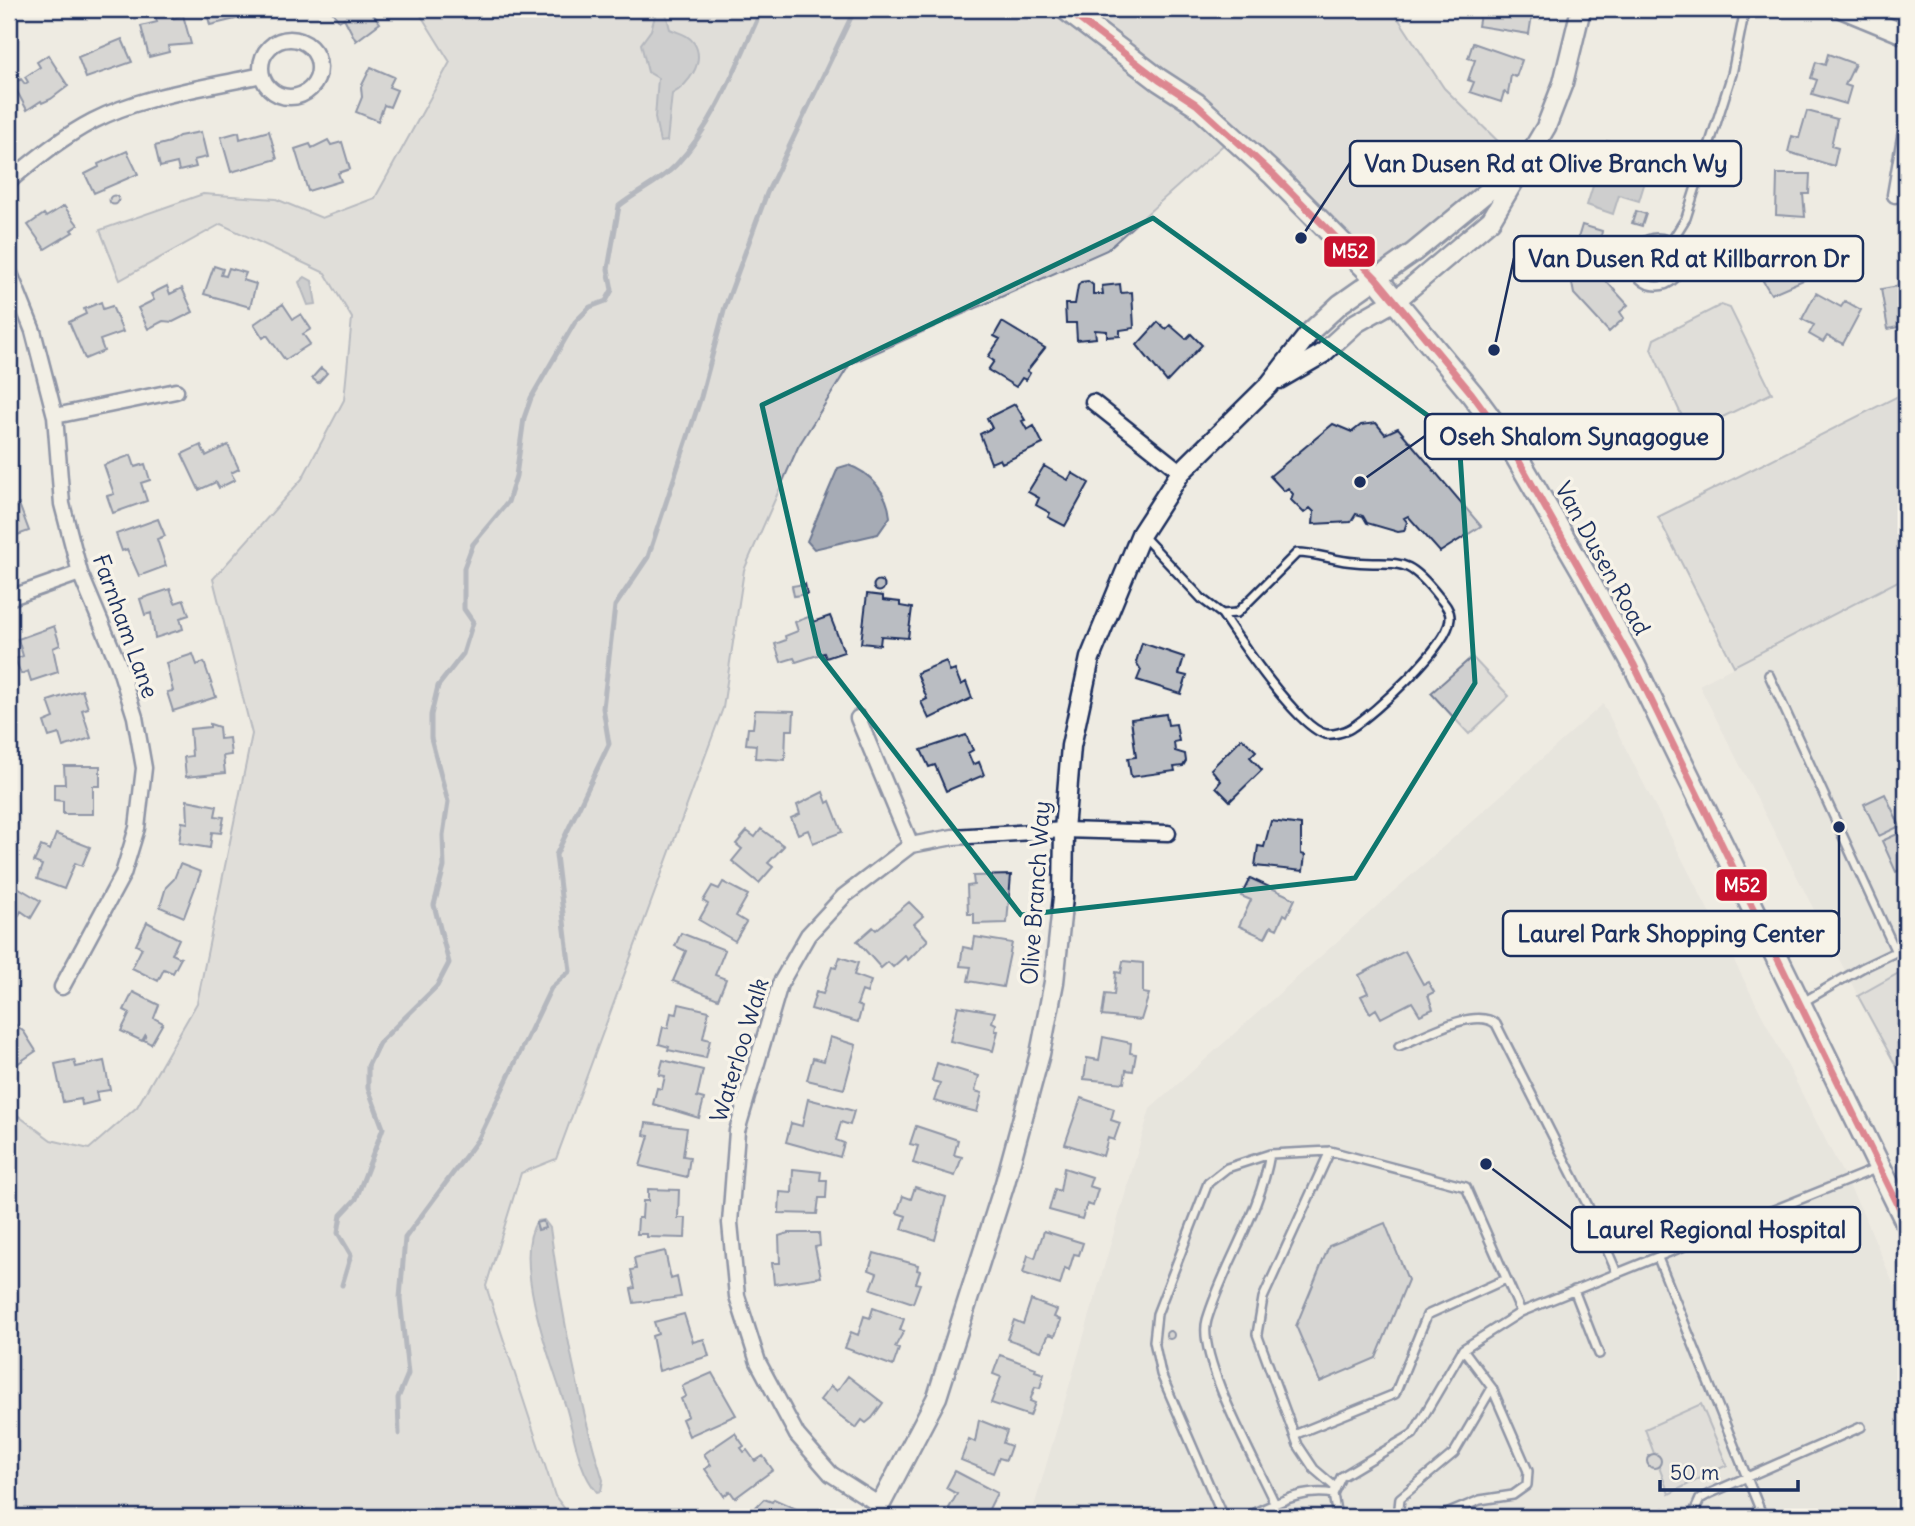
<svg xmlns="http://www.w3.org/2000/svg" width="1915" height="1526" font-family="Delius,sans-serif">
	<rect width="100%" height="100%" fill="#eeebe2"/>
	<filter id="ink" filterUnits="userSpaceOnUse"><feTurbulence type="fractalNoise" baseFrequency=".0143" numOctaves="2"/><feDisplacementMap in="SourceGraphic" scale="14" xChannelSelector="R" yChannelSelector="G"/><feConvolveMatrix kernelMatrix="1 2 1 2 8 2 1 2 1" color-interpolation-filters="sRGB"/></filter>
	<g filter="url(#ink)">
		<path fill="#deddd8" d="M1906 577V969L1858 996 1699 685Z
			M1603 704 1866 1219 1906 1314V1517H1031L1150 1109Z"/>
		<path fill="#cfcfcf" stroke="#757f96" stroke-width="2" d="M417 9H1392L1444 88 1521 164 1376 278 1232 137 1107 250 850 364 798 447 744 570 723 708 556 1159 521 1173 486 1286 555 1496 571 1517H9V1109L51 1140 89 1149 137 1107 197 1003 252 734 213 579 302 479 344 400 352 318 325 273 221 224 120 280 100 230 203 194 276 199 322 218 375 198 450 62Z
			M1721 305 1730 308 1772 393 1696 430 1686 425 1651 349 1654 339Z
			M1906 392V577L1734 666 1658 517Z
			M1472 657 1509 696 1469 734 1431 693Z
			M1906 969V1084L1858 996Z
			M1701 1404 1727 1465 1669 1494 1645 1429Z"/>
		<path fill="#a6abb5" stroke="#6e7992" stroke-width="2" d="M657 9H665L670 29C678 33 688 34 694 43 706 62 688 85 672 94L667 141 660 142 655 118 658 78 648 72 641 44 651 30Z
			M1607 141 1633 149 1627 168 1647 175 1639 201 1619 195 1613 214 1587 205Z
			M305 277 312 281 316 304 308 305 299 282Z
			M848 465C870 472 888 493 890 517L878 534 814 549 807 541 838 468Z
			M544 1220 550 1228C562 1313 577 1398 603 1480L601 1491 597 1492C578 1471 574 1433 566 1407 552 1366 511 1259 537 1221Z"/>
		<g fill="none" stroke-linecap="round" stroke-linejoin="round">
			<path stroke="#6e7992" stroke-width="5" d="M342 1285 351 1255 338 1233 341 1215 356 1199 383 1128 368 1088V1066L379 1043 437 986 449 963 434 905 444 867 443 835 448 802 431 738V715L438 686 463 654 473 622 464 609V568L473 544 508 502 516 476 524 418 531 398 575 322 590 307 606 301 612 290 608 269 619 206C637 191 659 183 676 165 716 123 738 61 762 9
				M399 1434 398 1398 408 1374 400 1298 405 1238 479 1138 551 988 570 971 556 855 609 744 603 708 615 606 648 557 701 397 725 307 767 193 855 9"/>
		</g>
		<path fill="#babdc2" stroke="#1b2f5e" stroke-width="2" d="M171 9 173 18 183 15 191 44 168 46 169 52 149 57 141 26 157 22 154 13Z
			M206 9H255L257 14 210 25Z
			M330 9H380L373 14 380 23 356 41 344 18 339 21Z
			M1481 9H1529V14L1532 15 1529 34 1478 26Z
			M122 39 132 62 86 78 78 57Z
			M1473 43 1522 60 1516 77 1511 75 1508 94 1504 92 1501 102 1470 92 1474 82 1468 80 1475 60 1468 58Z
			M1828 54 1855 64 1845 85 1851 87 1846 104 1812 94 1817 80 1811 78 1816 62 1825 65Z
			M48 55 68 86 51 99 42 103 41 101 27 110 13 84 21 79 25 84 28 82 25 77 40 67 37 62Z
			M371 67 394 77 389 87 397 90 390 107 384 105 378 121 356 112 362 97 361 87Z
			M1807 111 1837 119 1831 146 1838 148 1834 166 1788 152 1792 136 1799 138Z
			M269 131 277 159 231 172 221 137 239 132 240 139Z
			M201 132 207 157 194 160 196 167 179 171 177 163 160 167 155 146 170 142 179 136Z
			M328 140 331 145 342 142 350 169 338 173 341 181 308 191 295 149 310 144 312 148Z
			M127 151 138 174 94 193 85 174 99 167 98 164Z
			M1777 174H1810L1809 194H1803L1805 217 1776 215Z
			M109.5 200a4.5 4.5 0 1 1 9 0a4.5 4.5 0 1 1-9 0Z
			M64 206 78 225 71 230 73 232 45 249 28 225 44 214 46 217Z
			M1636 211 1646 214 1642 226 1632 223Z
			M1582 225 1602 231 1601 237 1612 241 1603 267H1607L1611 280 1607 282 1628 305 1620 312 1624 318 1609 332 1574 294 1569 268Z
			M1786 236 1799 261 1805 258 1815 275 1771 294 1763 281 1767 278 1759 264 1764 262 1758 251Z
			M214 266 223 269 221 275 226 276 229 268 246 273 243 280 256 284 250 307 204 294Z
			M1088 281 1093 285V294H1103L1102 286 1120 284 1121 293 1132 292 1134 328 1120 330V336L1107 337V331L1095 330 1096 338 1077 340 1076 323H1066L1065 304H1075L1078 286 1081 282Z
			M167 286 170 294 182 288 193 312 173 322 163 321 148 329 138 308 154 300 151 294Z
			M1899 286 1901 297 1906 294 1904 331 1903 326 1888 329 1881 289Z
			M1816 293 1841 307 1845 301 1861 310 1843 344 1827 336 1823 342 1809 334 1814 325 1802 319Z
			M101 302 103 309 112 306 123 332 100 340 104 351 85 359 69 322 86 314 84 309Z
			M283 304 293 319 301 314 311 329 303 334 310 344 285 360 267 335 263 338 254 324Z
			M1002 322 1045 348 1027 371 1030 373 1026 380 1022 378 1016 387 988 370 994 361 988 357 1000 339 994 336Z
			M1158 322 1166 329 1170 325 1186 339 1191 334 1202 345 1167 382 1137 345Z
			M321 368 327 373 318 383 312 378Z
			M1015 404 1025 420 1022 421 1027 430 1034 426 1043 444 1002 463 1000 459 991 463 980 434 992 428 987 418Z
			M1376 423 1385 434 1398 428 1481 526 1440 552 1408 516 1404 518 1407 522 1404 531 1398 532 1367 523 1363 516 1356 514 1351 522 1313 524 1314 512 1310 508 1304 513 1291 500 1293 494 1288 488 1284 491 1270 476 1333 424 1352 432 1361 425Z
			M10 432 14 454V463L9 464Z
			M201 445 206 456 228 445 239 469 231 473 235 480 219 488 216 482 199 490 182 454Z
			M131 455 135 467 145 464 150 480 141 483 147 501 113 513 107 496 114 494 104 465Z
			M1044 466 1068 480 1072 473 1089 483 1065 526 1048 517 1050 513 1036 505 1039 498 1028 492Z
			M19 504 29 531 9 538V508Z
			M158 519 165 536 157 539 166 566 139 576 127 549 122 551 116 534Z
			M873.5 586a5.5 5.5 0 1 1 11 0a5.5 5.5 0 1 1-11 0Z
			M805 584 807 594 794 596 792 586Z
			M170 589 175 603 184 600 189 615 180 618 183 629 155 638 151 613 145 615 140 599Z
			M867 594 883 596V600L900 602V606L912 608 908 638 881 636 880 645 861 643Z
			M811 616 813 622 830 616 844 652 826 658 824 653 796 662 794 658 781 662 775 644 786 640 785 636 798 631 795 622Z
			M54 626 60 645 53 648 58 672 31 681 28 671 21 674 15 659 23 656 18 639Z
			M1142 643 1184 657 1179 674 1187 676 1181 694 1137 680 1141 670 1136 662Z
			M193 654 197 665 204 662 216 697 173 711 167 692 173 691 166 663Z
			M946 661 950 672 955 670 961 685 966 682 972 698 929 719 921 702 927 699 917 673Z
			M82 690 88 708 82 710 91 738 63 747 59 734 49 737 44 722 54 718 48 701Z
			M755 710 794 711 793 730H786L785 760 755 758 756 745 746 744 748 728H753Z
			M1166 714 1168 725 1176 724 1179 741 1174 742 1175 751 1185 754 1186 761 1183 766 1174 767 1175 771 1131 777 1128 758 1136 757 1131 719Z
			M210 724 219 727 220 739 229 738 231 755 223 756 225 773 186 777 184 757 192 756 190 729 210 727Z
			M966 735 973 750 968 753 973 765 979 762 984 775 946 791 935 765 929 767 921 750Z
			M1242 738 1256 751 1250 757 1262 770 1230 801 1216 787 1221 781 1211 769Z
			M64 766H100V786H93V814H63V801L54 800V784H65Z
			M823 792 827 803 830 801 842 832 813 843 808 830 798 834 791 818 800 814 797 805Z
			M1885 794 1900 826 1879 836 1864 804Z
			M187 800 217 806 215 816 224 817 221 833 212 832 210 848 179 843 182 822 188 823Z
			M1271 821 1301 825V854L1305 855 1303 871 1255 866 1258 846 1264 847Z
			M761 829 784 846 768 863 773 867 759 883 732 861 742 849 736 844 747 831 755 837Z
			M1906 830V867L1896 872 1882 841Z
			M56 834 90 847 82 866 75 863 64 889 37 879 42 865 34 862 41 846 50 850Z
			M180 864 201 872 184 917 160 907 166 887 174 879Z
			M1011 875 1007 923 974 924V914H968L967 886 974 885 973 876Z
			M1250 878 1295 899 1287 916 1284 914 1277 929 1271 926 1265 938 1239 926 1251 900 1241 896Z
			M9 882 41 901 31 918 21 911 9 934Z
			M723 882 748 895 736 916 746 922 735 941 699 920 708 904 703 901 712 886 719 889Z
			M909 902 923 916 914 924 928 940 908 960 905 956 893 967 888 962 881 968 857 941 873 927 876 930Z
			M147 922 179 939 172 954 181 958 173 973 164 969 158 981 132 968 142 948 136 945Z
			M681 933 725 950 715 975 726 979 718 999 673 981 686 951 675 946Z
			M975 937 1012 943 1003 987 968 981 971 967 960 966 963 947 973 949Z
			M1405 951 1423 984 1428 982 1434 992 1428 995 1433 1009 1420 1015 1412 1002 1381 1018 1376 1009 1370 1013 1361 996 1368 993 1359 975Z
			M840 957 858 963 854 975 871 981 867 993 862 991 857 1005 862 1007 858 1022 811 1009 816 992 823 994 832 967 836 968Z
			M1123 961 1143 963V993L1149 994 1141 1020 1102 1016 1105 994 1114 995 1116 972 1121 973Z
			M133 992 159 1005 154 1018 163 1023 151 1044 144 1040 146 1034 142 1041 121 1031 130 1013 124 1010Z
			M679 1004 709 1011 703 1038 710 1040 706 1058 668 1050 669 1047 659 1044 663 1027 668 1028 671 1013 677 1014Z
			M958 1006 995 1012 992 1022 996 1024 995 1031H998L993 1051 950 1041Z
			M9 1019 24 1032 36 1051 14 1066 9 1058Z
			M830 1037 856 1045 844 1089 807 1080 813 1058 824 1061Z
			M1103 1037 1131 1043 1130 1053 1136 1054 1133 1071 1126 1070 1124 1083 1084 1079 1087 1058 1099 1060Z
			M74 1060 76 1067 104 1061 110 1090 96 1092 98 1101 82 1105 81 1099 63 1102 55 1064Z
			M663 1060 703 1070 697 1097 704 1099 699 1118 653 1104 657 1088 662 1089 665 1076 659 1075Z
			M937 1063 979 1076 975 1091 982 1093 977 1112 934 1101 940 1083 932 1081Z
			M1081 1098 1114 1109 1111 1120 1120 1123 1114 1140 1108 1138 1103 1156 1065 1144Z
			M808 1099 854 1111 850 1125 841 1122 836 1140 844 1143 840 1157 786 1142 791 1123 802 1126Z
			M646 1123 687 1128 683 1156 690 1157 687 1177 640 1166 649 1136 644 1135Z
			M916 1126 958 1140 954 1155 962 1157 955 1176 913 1163 918 1146 910 1144Z
			M1064 1168 1092 1177 1089 1186 1098 1189 1093 1206 1087 1204 1082 1219 1049 1210 1055 1189 1060 1191Z
			M793 1169 821 1172 820 1180H827L826 1198H819L817 1214 779 1213 780 1192 792 1193Z
			M915 1187 946 1197 935 1240 902 1229 906 1216 897 1213 903 1196 911 1199Z
			M648 1189 679 1190 678 1218H686L685 1238 647 1237V1234H637L638 1218H642L643 1201H648Z
			M543 1221 545 1228 538 1230 536 1223Z
			M1385 1223 1408 1280 1376 1358 1320 1382 1296 1326 1329 1246Z
			M1044 1231 1083 1243 1079 1255 1074 1254 1069 1270 1065 1268 1060 1285 1023 1273 1028 1255 1035 1258Z
			M788 1233H819L820 1246 815 1247 821 1277 774 1284 772 1263H780L779 1236Z
			M665 1251 671 1279 677 1277 681 1297 634 1303 631 1289 635 1288 631 1270 636 1269 634 1258Z
			M874 1253 918 1265 917 1270 920 1271 916 1283 920 1284 913 1303 871 1289 877 1273 869 1270Z
			M1031 1300 1057 1310 1054 1317 1061 1320 1055 1336 1049 1334 1041 1351 1007 1339 1014 1320 1023 1324Z
			M873 1308 904 1319 900 1330 904 1331 895 1347 899 1349 893 1366 845 1348 851 1332 858 1335 864 1316 870 1318Z
			M684 1314 693 1342 704 1339 709 1356 659 1371 652 1336 658 1334 654 1322Z
			M1166 1335a4 4 0 1 1 8 0a4 4 0 1 1-8 0Z
			M1000 1355 1036 1368 1035 1371 1044 1374 1040 1388 1035 1387 1030 1401 1035 1403 1030 1416 991 1403 1001 1377 993 1374Z
			M712 1373 736 1415 689 1436 682 1419 688 1416 681 1399 686 1396 682 1386Z
			M848 1376 883 1403 872 1418 866 1423 862 1420 856 1428 820 1400 831 1386 837 1391Z
			M979 1420 1007 1431 1003 1443 1011 1446 1006 1460 999 1458 993 1473 961 1460 969 1439 975 1442Z
			M735 1433 744 1446 741 1448 744 1452 747 1450 755 1461 763 1456 773 1470 735 1498 730 1491 724 1496 705 1469 711 1465 704 1454Z
			M1647 1461a7 7 0 1 1 14 0a7 7 0 1 1-14 0Z
			M955 1471 997 1493 985 1517H944L957 1494 946 1488Z
			M764 1499 772 1502 774 1499 814 1517H761L756 1507Z
			M1663 1508 1666 1515 1659 1517 1656 1511Z
			M1525 1509 1543 1517H1468L1491 1512 1506 1515Z"/>
		<g fill="none" stroke-linecap="round" stroke-linejoin="round">
			<defs>
				<path id="service" d="M1633 262a24 24 0 1 1 48 0a24 24 0 1 1-48 0Z
					M1671 242 1686 218 1732 74 1745 9
					M1142 535 1202 599 1222 614
					M1297 553C1318 553 1335 561 1355 562 1400 566 1405 554 1438 596 1443 602 1451 610 1450 619 1448 646 1375 713 1351 728 1345 732 1333 735 1326 734 1300 730 1238 638 1222 614L1237 613Z
					M1769 675 1896 952
					M1803 1002 1862 968 1906 947
					M1399 1046C1423 1037 1475 1006 1496 1024L1587 1204 1617 1273
					M1330 1151 1263 1298 1257 1334 1298 1445 1314 1469 1335 1487
					M1270 1154C1260 1214 1224 1263 1207 1320 1196 1357 1258 1466 1275 1504
					M1658 1258 1763 1517
					M1574 1290 1599 1354
					M1294 1435 1395 1394 1427 1315 1506 1279
					M1227 1517 1222 1515 1161 1374 1154 1341 1157 1314 1208 1183 1227 1168 1270 1154 1330 1151 1466 1187 1521 1312
					M1245 1517C1274 1505 1301 1488 1333 1494
					M1337 1517 1333 1494 1341 1477 1413 1434 1463 1349 1521 1312 1878 1168
					M1398 1517 1400 1498 1454 1453 1492 1388 1463 1349
					M1439 1517 1480 1500 1513 1495 1527 1485 1528 1471 1492 1388
					M1692 1517 1700 1499 1711 1493 1861 1427"/>
				<path id="minor" d="M261 68a29 29 0 1 1 58 0a29 29 0 1 1-58 0Z
					M9 181C36 159 62 137 93 121 143 95 207 88 261 75
					M1895 195 1906 131
					M9 271 33 331 55 416 62 504 80 573 118 663 135 717 144 768 137 828 123 874 62 987
					M1093 402 1181 472
					M55 416 176 391
					M9 598 80 573
					M858 718 911 845
					M881 1506 831 1474 797 1435 758 1362 737 1296 730 1223 737 1131 780 984 808 935 844 896 911 845 953 837 1064 830 1168 833"/>
				<path id="tertiary" d="M1843 9 1906 35
					M1279 379 1322 354 1356 323 1395 301 1491 220 1546 127 1563 83 1581 9
					M874 1517 937 1397 1005 1183 1040 1054 1054 982 1063 897 1064 830 1071 746 1090 658 1141 534 1181 472 1269 385 1311 331 1340 304 1414 252 1521 164"/>
				<path id="secondary" d="M1066 9 1159 80 1196 104 1274 175 1376 278 1472 394 1511 447 1587 578 1634 665 1906 1221"/>
			</defs>
			<use href="#service" stroke="#1b2f5e" stroke-width="12"/>
			<use href="#minor" stroke="#1b2f5e" stroke-width="19"/>
			<use href="#tertiary" stroke="#1b2f5e" stroke-width="23"/>
			<use href="#secondary" stroke="#1b2f5e" stroke-width="26"/>
			<use href="#service" stroke="#f7f3e8" stroke-width="7"/>
			<use href="#minor" stroke="#f7f3e8" stroke-width="14"/>
			<use href="#tertiary" stroke="#f7f3e8" stroke-width="18"/>
			<use href="#secondary" stroke="#f7f3e8" stroke-width="21"/>
			<defs>
				<path id="bus-1" d="M1066 9 1159 80 1196 104 1274 175 1376 278 1472 394 1511 447 1634 665 1906 1221"/>
			</defs>
			<use href="#bus-1" stroke="#f7f3e8" stroke-width="12"/>
			<use href="#bus-1" stroke="#c8102e" stroke-width="7"/>
		</g>
	</g>
	<path d="M0 0H1915V1526H0ZM1153 218 1459 438 1475 683 1355 878 1021 915 819 654 762 405Z" fill="#eeebe2" fill-opacity=".55" fill-rule="evenodd"/>
	<path fill="none" stroke="#0f766e" stroke-width="5" stroke-linejoin="round" d="M1153 218 1459 438 1475 683 1355 878 1021 915 819 654 762 405Z"/>
	<g text-anchor="middle" dominant-baseline="central" stroke-width="7" stroke-linejoin="round" paint-order="stroke">
		<g font-size="23" fill="#1b2f5e" stroke="#f7f3e8">
			<text transform="translate(1603 558) rotate(61)">Van Dusen Road</text>
			<text transform="translate(126 626) rotate(70)">Farnham Lane</text>
			<text transform="translate(1035 893) rotate(-86)">Olive Branch Way</text>
			<text transform="translate(739 1050) rotate(-73)">Waterloo Walk</text>
		</g>
	</g>
	<path fill="none" stroke="#1b2f5e" stroke-width="2.5" d="M1301 238L1350 163M1494 350L1514 258M1360 482L1425 436M1839 827L1839 934M1486 1164L1572 1229"/>
	<g fill="#1b2f5e" stroke="#f7f3e8" stroke-width="2.5">
		<circle cx="1301" cy="238" r="7"/>
		<circle cx="1494" cy="350" r="7"/>
		<circle cx="1360" cy="482" r="7"/>
		<circle cx="1839" cy="827" r="7"/>
		<circle cx="1486" cy="1164" r="7"/>
	</g>
	<g fill="#f7f3e8" stroke="#1b2f5e" stroke-width="2.5">
		<rect x="1350" y="141" width="391" height="45" rx="7"/>
		<rect x="1514" y="236" width="349" height="45" rx="7"/>
		<rect x="1425" y="414" width="298" height="45" rx="7"/>
		<rect x="1503" y="911" width="336" height="45" rx="7"/>
		<rect x="1572" y="1207" width="288" height="45" rx="7"/>
	</g>
	<g font-size="24" text-anchor="middle" font-weight="bold" fill="#1b2f5e">
		<text x="1546" y="172">Van Dusen Rd at Olive Branch Wy</text>
		<text x="1689" y="267">Van Dusen Rd at Killbarron Dr</text>
		<text x="1574" y="445">Oseh Shalom Synagogue</text>
		<text x="1671" y="942">Laurel Park Shopping Center</text>
		<text x="1716" y="1238">Laurel Regional Hospital</text>
	</g>
	<g stroke="#f7f3e8" stroke-width="2.5">
		<rect x="1323" y="235" width="53" height="33" rx="7" fill="#c8102e"/>
		<rect x="1715" y="868" width="53" height="34" rx="7" fill="#c8102e"/>
	</g>
	<g font-size="19" text-anchor="middle" font-weight="bold" fill="#fff">
		<text x="1350" y="258">M52</text>
		<text x="1742" y="892">M52</text>
	</g>
	<rect width="1915" height="1526" fill="none" stroke="#f7f3e8" stroke-width="35"/>
	<rect x="18" y="18" width="1880" height="1491" fill="none" stroke="#1b2f5e" stroke-width="2.5" filter="url(#ink)"/>
	<path d="M1660 1480v10h138v-10" fill="none" stroke="#1b2f5e" stroke-width="3.5"/>
	<text x="1670" y="1480" font-size="21" fill="#1b2f5e" stroke="#f7f3e8" stroke-width="5" paint-order="stroke">50 m</text>
</svg>
